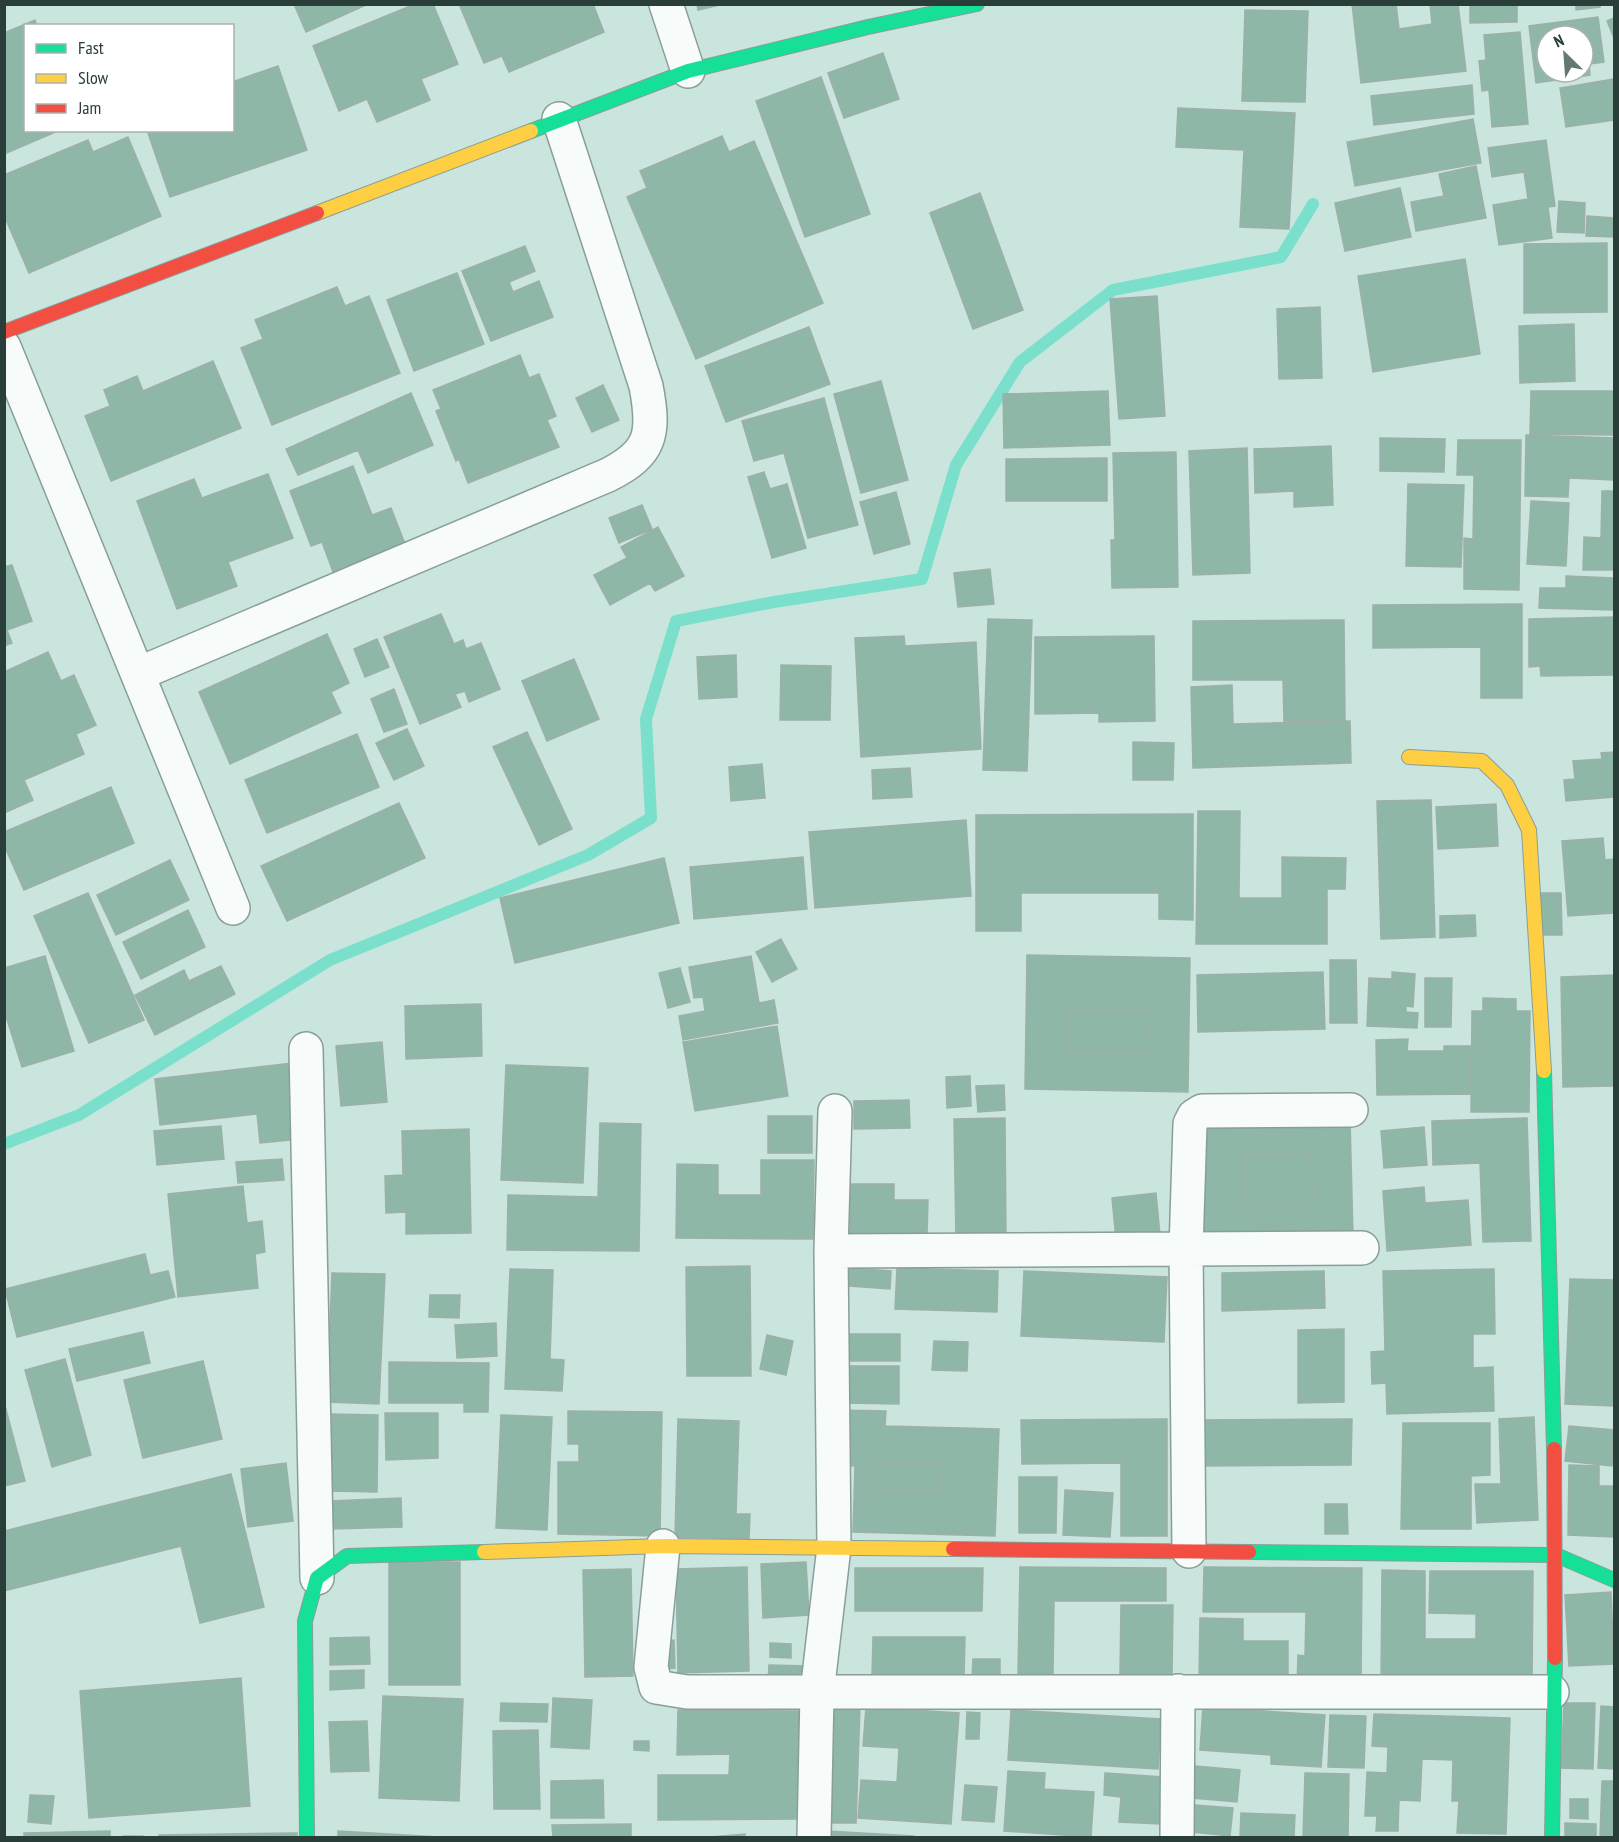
<svg xmlns="http://www.w3.org/2000/svg" width="1619" height="1842" font-family="'PT Sans Narrow',sans-serif">
	<rect width="100%" height="100%" fill="#cae5de"/>
	<g fill="none" stroke-linecap="round" stroke-linejoin="round">
		<path stroke="#7ae0cc" stroke-width="12" d="M4 1144 79 1115 330 960 588 855 651 818 646 719 676 621 774 602 922 579 956 465 1020 362 1113 290 1281 257 1313 204"/>
	</g>
	<path fill="#8fb7a7" stroke="#9cb0a9" stroke-width="1.5" fill-rule="evenodd" d="M294 4H368L306 32Z
		M415 4H433L458 64 421 79 430 100 377 122 367 99 339 111 313 46Z
		M459 4H593L604 32 509 72 502 56 484 63Z
		M697 4H724L698 10Z
		M1352 4H1396L1399 29 1432 24 1430 4H1458L1466 71 1361 83Z
		M1470 4H1517V22L1470 23Z
		M1576 4H1600V7L1576 10Z
		M1245 10 1308 11 1305 102 1242 101Z
		M1598 17 1604 62 1589 64 1590 75 1536 83 1529 26ZM1547 36H1583V72H1547Z
		M1614 18V38L1607 21Z
		M35 20 37 26H26V130H60L4 154V33Z
		M1520 32 1528 124 1492 127 1489 90 1482 91 1479 61 1486 60 1484 35Z
		M883 53 899 99 844 118 828 73Z
		M278 66 307 150 170 197 147 130H232V82Z
		M821 77 870 214 805 237 756 101Z
		M1614 79V120L1566 127 1560 88Z
		M1472 85 1474 114 1374 125 1371 96Z
		M1178 108 1295 113 1289 229 1240 227 1244 150 1176 147Z
		M1473 119 1481 163 1355 186 1347 142Z
		M722 136 729 152 754 141 823 303 696 359 627 197 647 188 640 171Z
		M128 137 161 216 29 273 4 215V175L88 140 93 152Z
		M1546 140 1555 206 1548 207 1552 238 1499 245 1493 205 1528 199 1524 172 1492 177 1488 148Z
		M1476 166 1486 218 1416 231 1411 202 1444 196 1439 174Z
		M1400 188 1411 237 1345 251 1335 203Z
		M980 193 1023 310 973 329 930 213Z
		M1559 201 1585 203 1584 233 1557 232Z
		M1587 216 1614 218V237L1586 236Z
		M1607 243V312L1524 313V244Z
		M525 246 535 271 509 282 513 292 539 281 553 317 491 341 462 271Z
		M1465 259 1480 354 1373 372 1358 276Z
		M457 273 484 344 414 371 387 300Z
		M337 287 345 306 369 296 400 373 272 425 241 348 263 339 255 320Z
		M1157 296 1165 416 1119 419 1110 299Z
		M1320 307 1322 378 1279 379 1277 309Z
		M1574 324 1575 381 1520 383 1519 326Z
		M809 327 830 384 726 422 705 366Z
		M520 355 529 378 539 374 556 416 547 420 559 447 468 483 459 459 456 461 436 411 441 409 433 390Z
		M213 361 241 428 111 481 85 416 110 406 104 390 137 376 143 391Z
		M881 381 908 480 861 493 834 394Z
		M603 385 619 420 592 432 576 398Z
		M1108 391 1110 445 1004 448 1003 394Z
		M1531 391H1614V435L1530 434Z
		M411 393 433 445 368 473 358 450 298 475 286 449Z
		M824 398 858 525 808 538 784 453 754 461 742 421Z
		M1526 435 1614 438V480L1569 478 1568 497 1525 496Z
		M1380 438 1445 439 1444 472 1380 471Z
		M1458 440H1521L1519 590 1464 589V538L1473 539 1474 475H1457Z
		M1331 446 1333 505 1294 507V491L1255 493 1254 449Z
		M1247 448 1250 573 1193 575 1189 451Z
		M1176 452 1178 587 1112 588 1111 540H1115L1113 453Z
		M1107 458V501H1006V459Z
		M353 466 372 515 391 508 407 549 335 577 322 542 311 546 290 491Z
		M764 472 770 489 787 484 806 548 772 558 748 477Z
		M268 474 293 538 228 562 237 586 177 609 137 501 194 479 202 498Z
		M1408 484 1464 485 1461 567 1406 566Z
		M1602 491H1614V570H1583L1584 537 1601 538Z
		M896 492 910 544 874 554 860 502Z
		M1531 501 1569 503 1566 566 1527 564Z
		M642 505 652 529 619 543 609 518Z
		M658 527 684 576 655 591 650 583 610 605 594 575 627 558 621 547Z
		M12 565 32 621 7 630 12 643 4 646V567Z
		M990 569 994 604 958 607 954 573Z
		M1566 576 1614 578V610L1539 608 1540 588H1566Z
		M1522 604V698H1481V647L1373 648V605Z
		M441 614 454 644 463 640 466 649 481 643 500 689 469 702 465 691 455 694 461 707 420 724 384 637Z
		M1614 617V675L1541 676 1540 666 1529 667V619Z
		M988 619 1032 620 1027 771 983 770Z
		M1344 620 1345 720 1284 721 1283 680H1193V621Z
		M327 634 349 683 331 692 341 713 230 764 199 692Z
		M904 636 905 646 976 642 981 749 861 757 855 638Z
		M1154 636 1155 721 1099 722V713L1035 714V637Z
		M377 639 389 667 365 677 354 649Z
		M48 652 61 681 74 675 96 725 76 734 84 754 24 780 33 800 4 813V672Z
		M736 655 737 697 699 699 697 657Z
		M574 659 599 719 547 741 522 681Z
		M781 665 831 666 830 720H780Z
		M1232 685 1233 724 1350 721 1351 763 1193 768 1191 687Z
		M394 689 407 724 384 732 371 699Z
		M407 729 424 766 394 780 376 743Z
		M527 732 572 829 539 845 493 747Z
		M357 734 379 787 267 833 245 780Z
		M1133 742 1174 743 1173 780H1133Z
		M1614 752V797L1566 801 1564 780 1575 779 1573 761 1602 759 1601 753Z
		M762 764 765 798 731 801 729 767Z
		M910 768 912 797 873 799 872 770Z
		M111 787 134 843 24 890 4 845V832Z
		M1431 800 1435 937 1381 939 1377 801Z
		M399 803 425 858 287 921 261 866Z
		M1496 804 1498 846 1438 849 1436 807Z
		M1198 811H1240L1239 898H1282V857L1346 858 1345 889H1327V944H1196Z
		M1193 814V920L1159 919V893H1021V931H976V815Z
		M966 820 971 896 815 908 809 832Z
		M1603 838 1605 860 1614 859V913L1568 916 1562 841Z
		M803 857 807 909 694 919 690 867Z
		M664 858 679 923 515 963 500 898Z
		M170 860 189 900 116 935 97 895Z
		M88 893 144 1020 89 1043 34 916Z
		M1539 893H1561L1562 935H1540Z
		M188 910 205 947 141 979 123 942Z
		M1475 915 1476 936 1440 938V916Z
		M781 939 797 969 772 982 756 952Z
		M1027 955 1190 958 1188 1092 1025 1089ZM1149 1009 1150 1052 1069 1053V1011Z
		M45 956 74 1051 22 1067 4 1010V968Z
		M751 956 759 1003 774 1000 778 1023 683 1040 679 1016 705 1011 703 997 694 998 689 967Z
		M1330 960H1356L1357 1023H1330Z
		M221 966 235 994 155 1035 135 995 184 970 189 981Z
		M680 968 690 1002 668 1008 659 973Z
		M1323 972 1325 1029 1198 1032 1197 975Z
		M1392 972 1415 974 1413 1007 1406 1006V1012L1418 1013 1417 1028 1367 1026 1369 978 1391 979 1392 988Z
		M1614 975V1086L1563 1087 1561 977Z
		M1425 978H1452L1451 1027H1425Z
		M1483 998 1516 999V1011H1530L1529 1112H1471L1472 1011H1483Z
		M481 1004 482 1056 406 1059 405 1006Z
		M1149 1009 1150 1052 1069 1053V1011Z
		M777 1026 788 1096 695 1111 683 1042Z
		M1408 1039 1407 1051H1444V1046H1471V1094L1377 1095 1376 1040Z
		M382 1042 387 1102 341 1106 336 1046Z
		M292 1063 300 1139 260 1143 257 1114 160 1125 155 1079Z
		M506 1065 588 1068 583 1183 501 1180Z
		M970 1076 971 1106 947 1108 946 1077Z
		M1004 1085 1005 1110 978 1112 976 1086Z
		M909 1100 910 1128 854 1129V1101Z
		M768 1116H812V1153H768Z
		M1005 1118 1006 1240 956 1241 954 1119Z
		M1527 1118 1531 1241 1483 1242 1480 1163 1433 1165 1432 1121Z
		M1350 1119 1353 1236 1202 1238 1200 1123ZM1244 1155H1311L1312 1204H1244Z
		M600 1123 641 1124 639 1251 507 1250 508 1195 598 1197Z
		M221 1126 224 1159 157 1165 154 1131Z
		M1424 1127 1427 1165 1384 1168 1381 1131Z
		M469 1129 471 1233 406 1234V1212L386 1213 385 1176 403 1175 402 1131Z
		M1244 1155H1311L1312 1204H1244Z
		M282 1159 284 1180 238 1183 236 1162Z
		M761 1160H814L813 1239 676 1238 677 1164 718 1165V1195H761Z
		M850 1184H894V1200H928L927 1235H850Z
		M243 1186 247 1223 262 1221 265 1252 255 1254 258 1288 178 1297 168 1194Z
		M1424 1187 1425 1203 1468 1200 1471 1245 1387 1251 1383 1191Z
		M1156 1193 1160 1235 1116 1240 1112 1198Z
		M145 1254 150 1275 168 1271 175 1297 17 1337 5 1289Z
		M750 1266 751 1376H687L686 1267Z
		M836 1267 891 1271 890 1289 835 1285Z
		M897 1268 998 1271 997 1312 895 1309Z
		M510 1269 553 1270 550 1359 564 1360 562 1391 505 1389Z
		M1494 1269 1495 1334H1473V1368L1493 1367 1494 1411 1387 1414 1386 1383 1372 1384 1371 1352 1385 1351 1383 1271Z
		M1024 1271 1167 1277 1164 1342 1021 1336Z
		M1324 1271 1325 1308 1222 1311V1273Z
		M332 1273 385 1274 379 1404 327 1402Z
		M1570 1279 1614 1280V1406L1565 1404Z
		M430 1295H460L459 1318 429 1317Z
		M496 1323 497 1356 457 1358 455 1325Z
		M1344 1329V1402L1298 1403V1330Z
		M143 1332 150 1363 77 1381 69 1349Z
		M843 1334H900V1361H843Z
		M767 1335 793 1341 786 1375 760 1369Z
		M934 1341 968 1342 967 1371 932 1370Z
		M65 1359 91 1455 52 1467 25 1370Z
		M203 1361 222 1439 143 1458 124 1380Z
		M389 1362 489 1363 488 1412H464V1403H389Z
		M846 1366H899V1404L845 1403Z
		M4 1402 25 1481 4 1486Z
		M837 1410 886 1411 885 1426 999 1429 995 1536 853 1532 855 1466 834 1465ZM875 1463H942L941 1491H875Z
		M568 1411 662 1412 660 1536 558 1534V1462H579V1444H568Z
		M385 1413H438V1458L386 1460Z
		M332 1414 378 1415 377 1492 330 1491Z
		M501 1415 552 1417 547 1530 496 1528Z
		M1534 1417 1538 1520 1477 1523 1475 1484H1501L1499 1419Z
		M678 1419 739 1421 736 1514H750L749 1539 675 1537Z
		M1167 1419V1536H1121V1463L1022 1464 1021 1420Z
		M1352 1419 1351 1465 1201 1466 1202 1420Z
		M1403 1423H1490V1475L1471 1476V1529H1401Z
		M1569 1426 1614 1430 1612 1466 1565 1461Z
		M286 1463 293 1521 248 1527 241 1469Z
		M875 1463H942L941 1491H875Z
		M1569 1465 1599 1466V1486H1614V1537L1568 1535Z
		M231 1474 264 1607 200 1623 181 1546 4 1591V1531Z
		M1019 1477H1057L1056 1533H1019Z
		M1065 1490 1113 1493 1110 1537 1063 1535Z
		M401 1498 402 1527 331 1529 330 1501Z
		M1325 1504H1347L1348 1534H1325Z
		M389 1562H460V1685H389Z
		M806 1562 809 1615 763 1618 761 1564Z
		M747 1567 749 1671 678 1673 676 1569Z
		M1020 1567 1166 1568V1601H1054L1053 1674H1018Z
		M1204 1567 1362 1568 1361 1685H1297L1298 1655 1305 1656 1306 1612H1203Z
		M855 1568H983L982 1611H855Z
		M631 1569 633 1676 585 1677 583 1570Z
		M1382 1570 1425 1571V1639H1476V1614L1429 1613 1430 1571H1533L1532 1686 1381 1685Z
		M1611 1592 1614 1664 1569 1666 1565 1595Z
		M1121 1605H1173L1172 1675H1120Z
		M1200 1618 1243 1619V1641H1288V1682L1199 1681Z
		M369 1637 370 1664 330 1665V1638Z
		M873 1637H965L964 1677H872Z
		M674 1640 675 1668 661 1669 660 1641Z
		M770 1643 791 1644V1658L770 1657Z
		M973 1659H1000V1677H972Z
		M769 1665 807 1666 806 1684 768 1682Z
		M364 1670V1688L330 1690V1671Z
		M241 1678 250 1806 89 1818 80 1691Z
		M383 1696 463 1699 459 1801 379 1798Z
		M553 1698 592 1700 589 1749 551 1747Z
		M501 1703 548 1704 547 1722 500 1721Z
		M1564 1703H1595L1593 1769 1561 1768Z
		M831 1706 860 1707 856 1823H827Z
		M1601 1706 1614 1707V1769L1598 1768Z
		M866 1707 959 1713 951 1824 858 1818 861 1780 897 1782 899 1748 863 1746Z
		M1203 1707 1325 1715 1321 1767 1271 1764V1755L1200 1750Z
		M678 1710 799 1711V1819L658 1820V1775H729L730 1754 677 1755Z
		M1011 1710 1161 1719 1158 1769 1008 1760Z
		M967 1712 980 1713 979 1739H966Z
		M1374 1714 1510 1718 1506 1834 1457 1833 1459 1801H1452L1453 1760 1422 1759 1420 1801 1399 1800 1398 1831H1376L1377 1816H1365L1367 1772 1387 1773 1388 1747 1372 1746Z
		M1330 1715 1366 1716 1364 1768 1328 1767Z
		M367 1721 369 1771 331 1772 329 1722Z
		M538 1730 540 1809H494L493 1731Z
		M634 1741H649V1751L634 1750Z
		M1195 1766 1240 1770 1237 1802 1192 1798Z
		M1008 1771 1045 1773 1044 1789 1094 1792 1091 1837 1004 1831Z
		M1105 1773 1164 1777 1160 1824 1119 1822 1121 1797 1104 1795Z
		M1305 1773 1349 1774 1348 1838H1303Z
		M603 1780 604 1818H551V1781Z
		M1602 1781H1614V1838H1600Z
		M965 1785 997 1787 994 1822 962 1820Z
		M30 1795 54 1796 51 1824 28 1822Z
		M1570 1799H1588V1819L1570 1818Z
		M1195 1805 1233 1808 1230 1836 1192 1832Z
		M1241 1813 1295 1815 1294 1838 1240 1837Z
		M1565 1823 1596 1824V1838H1565Z
		M631 1824V1838H553L552 1825Z
		M110 1831V1838H24V1833Z
		M338 1831 457 1838H338Z
		M826 1831 914 1836V1838H825Z
		M297 1833V1838H159V1835Z
		M745 1834V1838H698Z
		M123 1836H143V1838H123Z"/>
	<g fill="none" stroke-linecap="round" stroke-linejoin="round">
		<defs>
			<path id="street" d="M666 4 688 71
				M4 347 233 908
				M138 674 608 475C652 453 655 433 646 386L559 119
				M306 1049 317 1578
				M831 1251 1362 1248
				M663 1546 651 1667 656 1687 687 1692H1552
				M1189 1551 1186 1249 1190 1124 1194 1116 1202 1111 1351 1110
				M814 1838 817 1693 834 1547 831 1251 835 1111
				M1177 1838 1178 1691"/>
			<path id="fast" d="M531 131 688 71 868 27 977 4
				M1544 1071 1554 1449
				M1249 1552 1556 1555 1614 1580
				M307 1838 305 1621 317 1578 347 1556 484 1552
				M1552 1838 1555 1658"/>
			<path id="slow" d="M317 213 531 131
				M1409 757 1482 761 1507 785 1529 830 1544 1071
				M484 1552 663 1546 953 1549"/>
			<path id="jam" d="M4 332 317 213
				M1554 1449 1555 1658
				M953 1549 1249 1552"/>
		</defs>
		<use href="#street" stroke="#899e99" stroke-width="36"/>
		<use href="#fast" stroke="#899e99" stroke-width="16"/>
		<use href="#slow" stroke="#899e99" stroke-width="16"/>
		<use href="#jam" stroke="#899e99" stroke-width="16"/>
		<use href="#street" stroke="#f7fbfa" stroke-width="33"/>
		<use href="#fast" stroke="#16e098" stroke-width="14"/>
		<use href="#slow" stroke="#ffcf43" stroke-width="14"/>
		<use href="#jam" stroke="#f24e42" stroke-width="14"/>
	</g>
	<rect width="1619" height="1842" fill="none" stroke="#293e39" stroke-width="12"/>
	<rect x="24" y="24" width="210" height="108" fill="#ffffff" stroke="#a9b2b0" stroke-width="1.5"/>
	<rect x="36" y="44" width="30" height="9" fill="#16e098" stroke="#a9b2b0" stroke-width="1.5"/>
	<text x="78" y="54" font-size="18" fill="#293e39">Fast</text>
	<rect x="36" y="74" width="30" height="9" fill="#ffcf43" stroke="#a9b2b0" stroke-width="1.5"/>
	<text x="78" y="84" font-size="18" fill="#293e39">Slow</text>
	<rect x="36" y="104" width="30" height="9" fill="#f24e42" stroke="#a9b2b0" stroke-width="1.5"/>
	<text x="78" y="114" font-size="18" fill="#293e39">Jam</text>
	<g transform="translate(1565 54) rotate(335)"><circle r="28" fill="#ffffff" stroke="#a9b2b0" stroke-width="1.5"/>
	<path d="M0-4.5L10 22L0 15L-10 22Z" fill="#617873"/>
	<text y="-9" font-size="16" font-weight="bold" text-anchor="middle" fill="#293e39">N</text>
	</g>
</svg>
